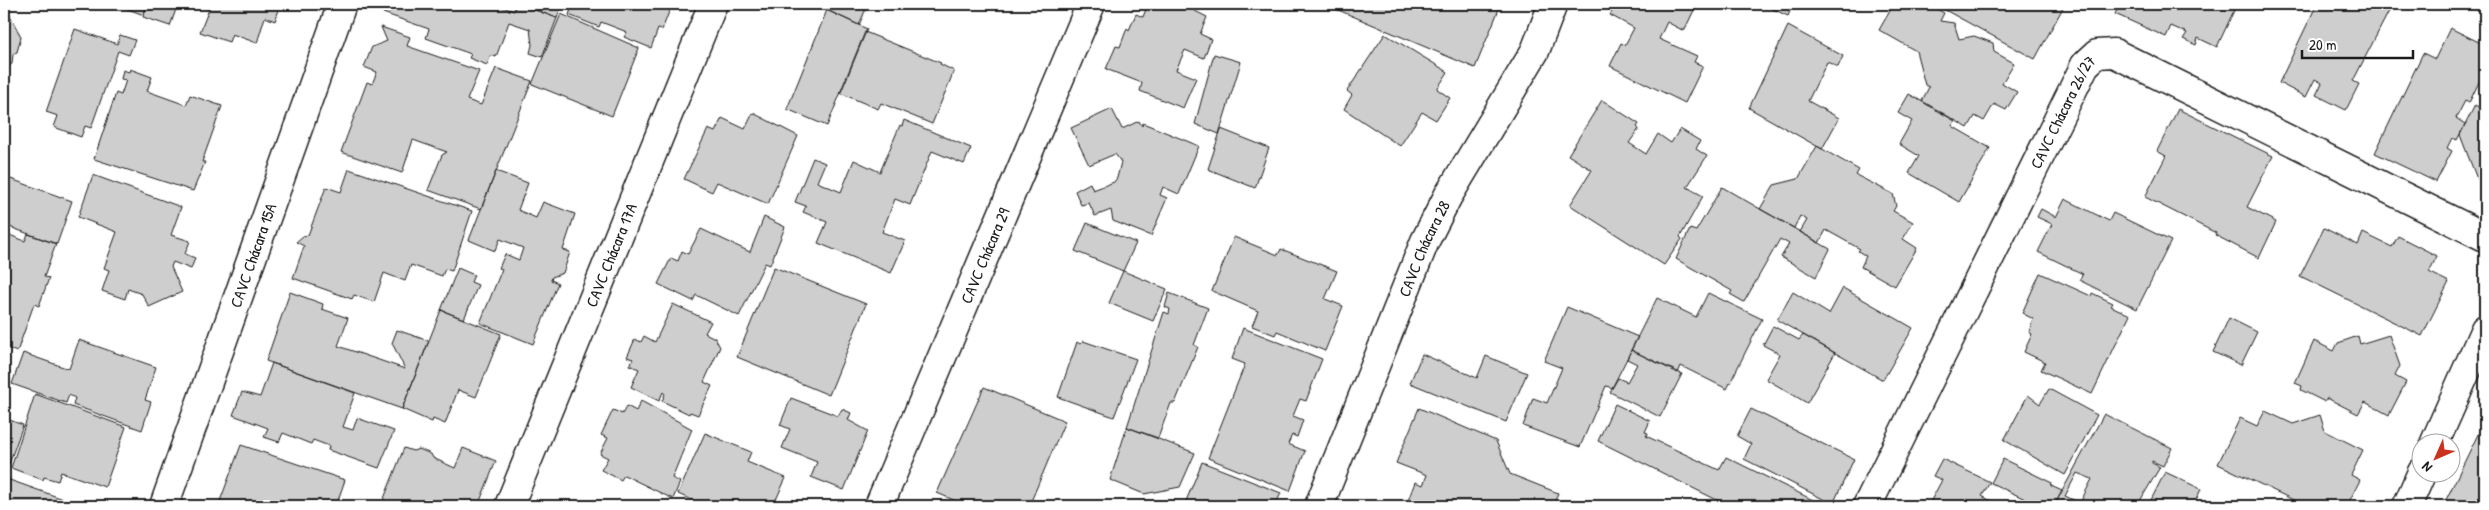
<svg xmlns="http://www.w3.org/2000/svg" width="2489" height="510" font-family="'Patrick Hand',sans-serif">
	<rect width="100%" height="100%" fill="#fff"/>
	<filter id="ink" filterUnits="userSpaceOnUse"><feTurbulence type="fractalNoise" baseFrequency=".02" numOctaves="2"/><feDisplacementMap in="SourceGraphic" scale="10" xChannelSelector="R" yChannelSelector="G"/><feConvolveMatrix kernelMatrix="1 2 1 2 8 2 1 2 1" color-interpolation-filters="sRGB"/></filter>
	<g filter="url(#ink)">
		<path fill="#cecece" stroke="#1c1c1c" fill-rule="evenodd" d="M4 4 21 37 17 52 13 54 12 64 4 68Z
			M114 4H147L144 15Z
			M147 4H178L170 26 143 17Z
			M211 4H281L275 21 265 17 257 43 232 34 229 42 200 32Z
			M386 4H494L514 11 516 4H519L557 18 542 57 530 53 532 45 530 29 509 22 496 57 491 55 487 65 469 58 471 54 426 38 429 29 383 13Z
			M525 4H562L557 18 525 6Z
			M573 4H672L662 30 658 29 651 48 624 37 627 32 601 22 599 27 569 15Z
			M813 4H868L859 25Z
			M1148 4H1196L1193 10 1207 17 1200 34 1211 39 1204 58 1185 50 1176 70 1196 78 1183 108 1140 91 1142 83 1106 69 1116 46 1120 47 1127 28 1129 30 1136 14 1143 17Z
			M1324 4H1501L1475 68Z
			M1616 4H1697L1684 31 1667 22 1659 39 1697 56 1694 62 1703 66 1685 103 1610 66 1621 43 1625 45 1634 28 1610 15Z
			M1762 4H1787L1785 8 1790 11 1788 16Z
			M1881 4H1928L1944 13 1940 21 1954 23 1959 39 1974 36 1993 43 1994 52 2014 63 2002 83 2017 92 2006 110 1994 104 1984 121 1975 116 1968 128 1922 101 1929 87 1925 85 1916 51 1879 30 1891 9Z
			M1934 4H2065L2035 59Z
			M2120 4H2237L2217 47 2198 38 2196 45 2183 39 2187 33 2171 26 2166 37 2115 14Z
			M2317 4H2385L2383 9 2389 11 2353 81 2359 84 2346 110 2316 95 2322 83 2315 79 2306 97 2279 83Z
			M827 10 867 29 827 126 787 109Z
			M561 14 639 48 612 116 532 84Z
			M1788 26 1843 56 1838 67 1827 62 1808 101 1839 118 1822 149 1749 108Z
			M381 27 410 37 407 46 479 71 467 100 481 105 496 68 532 81 481 209 428 190 442 155 447 152 413 140 402 173 341 152 367 82 372 84 377 72 364 67 372 47 387 41Z
			M2450 28 2485 45V80L2481 78 2469 103 2465 101 2456 118 2465 124 2457 140 2452 138 2447 148 2452 151 2436 182 2375 153 2423 53 2435 59Z
			M75 29 117 44 120 35 135 40 129 55 118 51 91 128 85 126 81 137 54 127 58 116 46 112Z
			M865 32 941 63 940 64 954 71 932 124 881 103 878 109 840 93Z
			M1385 34 1448 72 1437 89 1450 98 1436 120 1422 112 1400 146 1344 109 1352 95 1347 91Z
			M1214 54 1241 62 1219 134 1195 124Z
			M130 69 152 77 147 91 186 105 190 95 222 106 202 162H205L193 191 94 159 116 93 121 95 126 80 121 79 123 70 129 72Z
			M1909 94 1955 121 1952 126 1990 148 1959 202 1909 173 1919 156 1899 144 1912 121 1898 113Z
			M1602 100 1639 124 1637 127 1639 129 1629 143 1646 154 1658 134 1671 143 1680 129 1700 141 1696 149 1707 156 1687 187 1703 196 1680 237 1682 239 1664 265 1570 205 1592 170 1568 155Z
			M2475 105 2485 111V175L2477 179 2460 135Z
			M1112 109 1122 129 1139 121 1142 126 1143 123 1199 146 1179 194 1163 187 1160 195 1167 198 1151 236 1113 221 1111 210 1095 216 1089 203 1081 205 1075 191 1090 183 1093 190 1114 182 1117 178 1121 162 1115 154 1089 165 1071 128Z
			M2178 109 2273 156 2247 207 2276 222 2259 258 2215 235 2216 233 2145 197 2166 156 2157 151Z
			M753 113 798 136 768 204 717 182 712 192 684 179 708 129 715 132 722 118 745 129Z
			M904 120 971 148 964 164 932 151 910 205 895 199 882 232 905 241 891 273 818 243 827 222 803 212 806 206 795 202 813 158 825 163 817 182 841 192 854 160 880 172 900 125 902 126Z
			M1221 129 1269 148 1255 188 1208 169Z
			M1817 146 1859 170 1856 175 1893 194 1896 206 1893 211 1913 222 1903 239 1917 248 1895 286 1861 267 1866 256 1858 251 1860 249 1826 230 1819 243 1800 232 1807 220 1800 216 1794 228 1760 209 1774 185 1798 179Z
			M349 169 472 211 452 271 445 269 442 276 411 265 405 281 384 273 374 302 354 295 352 299 293 278 304 246 296 242 303 236 308 235 326 187 341 192Z
			M496 171 528 183 518 210 536 218 543 202 575 214 563 250 570 252 563 273 552 277 551 280 558 283 533 344 480 323 502 269 499 268 505 254 519 260 523 248 500 239 495 251 469 240Z
			M93 175 181 207 171 235 190 241 185 254 195 258 191 269 173 262 171 267 182 292 149 307 142 294 128 289 125 299 102 291 109 270 104 268 117 232 78 217Z
			M8 178 72 201 57 244 4 225V191Z
			M1722 187 1830 249 1816 277 1781 257 1789 244 1780 239 1744 302 1730 294 1732 291 1676 259 1690 229 1696 231Z
			M2065 199 2109 221 2113 213 2171 241 2137 309 2079 280 2083 274 2038 252 2052 224 2037 217 2041 209 2056 217Z
			M764 217 785 227 770 265 765 263 739 316 696 295 693 301 658 284 671 258 678 261 682 251 688 254 701 229 750 252Z
			M1087 223 1136 243 1123 271 1075 251Z
			M2324 228 2358 245 2363 233 2392 247 2398 236 2437 256 2429 272 2449 282 2422 336 2300 276Z
			M4 233 25 241 28 234 56 244 44 277 49 278 39 306 34 304 17 352 4 347Z
			M1234 237 1278 255 1281 249 1337 271 1325 299 1343 306 1325 351 1277 331 1275 335 1252 326 1258 311 1212 291Z
			M774 267 866 304 829 395 737 357Z
			M458 268 474 275 471 282 478 285 464 319 441 310Z
			M1123 271 1167 289 1153 321 1109 303Z
			M2040 273 2091 296 2092 293 2113 303 2111 306 2130 315 2092 394 2041 370 2045 362 2024 352 2032 334 2029 332 2033 319 2022 313Z
			M1843 288 1913 328 1883 380 1777 320 1793 292 1829 314Z
			M290 292 323 304 322 309 348 318 338 346 405 369 392 343 397 330 429 341 402 409 266 361Z
			M1169 293 1208 308 1194 345 1198 347 1175 403H1171L1158 438 1127 427 1164 312 1169 314 1170 309 1165 307Z
			M1708 293 1762 319 1727 389 1681 366 1678 373 1631 350 1657 298 1696 317Z
			M673 304 711 322 705 333 715 338 720 347 704 382 712 386 698 415 690 412 689 414 662 401 665 394 663 392 659 401 631 387 639 369 629 365 633 359 627 357 635 339 641 342 644 336 655 342Z
			M1567 307 1638 337 1612 388 1606 386 1580 447 1523 426 1533 398 1547 403 1562 368 1544 361Z
			M441 310 501 334 476 397 458 390 445 424 433 419 432 422 402 409Z
			M2229 318 2257 332 2241 365 2213 352Z
			M1773 326 1799 340 1803 335 1835 353 1807 403 1766 379 1780 354 1763 345Z
			M1243 328 1322 359 1306 401 1300 399 1293 416 1303 420 1297 437 1292 435 1288 444 1305 451 1290 491 1208 458 1245 364 1232 359Z
			M2389 335 2400 366 2395 376 2406 382 2389 415 2365 402 2358 414 2327 398 2325 402 2301 390 2302 386 2295 383 2314 341 2334 351 2338 343 2358 336 2360 344Z
			M79 340 156 367 145 400 151 402 142 430 73 405 75 398 69 395 66 403 12 384 23 353 69 369Z
			M1083 341 1136 359 1114 417 1058 397 1077 342 1080 344Z
			M1631 350 1682 374 1660 417 1610 392 1618 378 1627 382 1637 364 1627 359Z
			M1422 354 1477 378 1486 356 1527 373 1506 422 1410 383Z
			M272 363 355 393 343 427 353 430 357 418 394 431 379 468 328 450 329 446 313 440 311 444 283 433 279 442 264 437 268 428 233 415 242 392 260 397Z
			M984 387 1065 421 1029 506H1006L1000 503 998 506H968L937 493Z
			M2049 389 2097 415 2065 475 2004 440 2028 395 2040 404Z
			M35 394 126 427 105 487 61 472 58 481 44 477 43 480 11 468Z
			M791 398 838 416 842 409 851 413 848 420 868 431 844 490 811 477 817 462 782 448 790 429 780 425Z
			M641 401 692 429 672 478 680 482 673 499 624 475 621 480 601 470 608 458 600 454 608 438 601 435 613 410 622 414 627 406 636 411Z
			M1615 404 1650 421 1645 432 1648 433 1646 436 1719 470 1726 457 1817 502 1815 506H1729L1598 441Z
			M1419 408 1496 441 1510 474 1558 493 1553 506H1406L1415 482 1423 485 1427 475 1396 463Z
			M1751 409 1854 459 1833 504 1744 459 1751 444 1737 436Z
			M2265 411 2293 424 2320 415 2325 431 2363 450 2351 475 2360 480 2347 506H2328L2323 504 2322 506H2306L2218 464 2240 418 2257 426Z
			M2104 414 2172 448 2163 466 2152 461V463L2160 467 2137 506H2054ZM2077 473 2092 479 2080 503 2065 496Z
			M4 418 23 425 5 475H4Z
			M2482 426 2485 428V506H2443Z
			M1127 427 1195 453 1180 487 1144 494 1110 480Z
			M705 433 751 452 747 462 786 478 773 506H706L678 494Z
			M241 445 345 480 337 503 347 506H235L220 501Z
			M404 448 413 451 419 449 431 454 433 458 455 468 463 448 496 461 478 506H381Z
			M1942 459 1990 482 1982 496 2000 506H1928L1942 480 1933 476Z
			M2003 459 2052 483 2051 486 2062 491 2054 506H2040L1991 483Z
			M1202 462 1281 493 1275 506H1184Z
			M2165 472 2201 489 2196 500 2209 506H2148Z
			M4 478 83 506H4Z"/>
		<g fill="none" stroke-linecap="round" stroke-linejoin="round">
			<defs>
				<g id="minor">
					<path d="M2435 442 2485 329"/>
					<path id="s1" d="M164 506 342 4"/>
					<path id="s2" d="M509 506 713 4"/>
					<path id="s3" d="M879 506 1091 4"/>
					<path id="s4" d="M1319 506 1425 241 1448 196 1535 51 1553 4"/>
					<path id="s5" d="M1867 506 2085 65 2097 54 2114 53 2485 237"/>
					<path d="M2407 506 2422 472"/>
				</g>
			</defs>
			<use href="#minor" stroke="#1c1c1c" stroke-width="31"/>
			<use href="#minor" stroke="#fff" stroke-width="28"/>
		</g>
	</g>
	<g text-anchor="middle" dominant-baseline="central" stroke-width="4" stroke-linejoin="round" paint-order="stroke">
		<g font-size="16" fill="#1c1c1c" stroke="#fff">
			<text stroke="none"><textPath href="#s5" startOffset="440">CAVC Chácara 26/27</textPath></text>
			<text stroke="none"><textPath href="#s4" startOffset="278">CAVC Chácara 28</textPath></text>
			<text stroke="none"><textPath href="#s1" startOffset="266">CAVC Chácara 15A</textPath></text>
			<text stroke="none"><textPath href="#s2" startOffset="271">CAVC Chácara 17A</textPath></text>
			<text stroke="none"><textPath href="#s3" startOffset="272">CAVC Chácara 29</textPath></text>
		</g>
	</g>
	<rect width="2489" height="510" fill="none" stroke="#fff" stroke-width="20"/>
	<rect x="10" y="10" width="2469" height="490" fill="none" stroke="#1c1c1c" stroke-width="2" filter="url(#ink)"/>
	<g transform="translate(2436 458) rotate(225)"><circle r="24" fill="#ffffff" stroke="#a4a4a4"/>
	<path d="M0-4L9 19L0 12L-9 19Z" fill="#c8321e"/>
	<text y="-8" font-size="14" font-weight="bold" text-anchor="middle" fill="#1c1c1c">N</text>
	</g>
	<path d="M2302 50v8h111v-8" fill="none" stroke="#1c1c1c" stroke-width="2.5"/>
	<text x="2309" y="50" font-size="15" fill="#1c1c1c" stroke="#ffffff" stroke-width="4" paint-order="stroke">20 m</text>
</svg>
